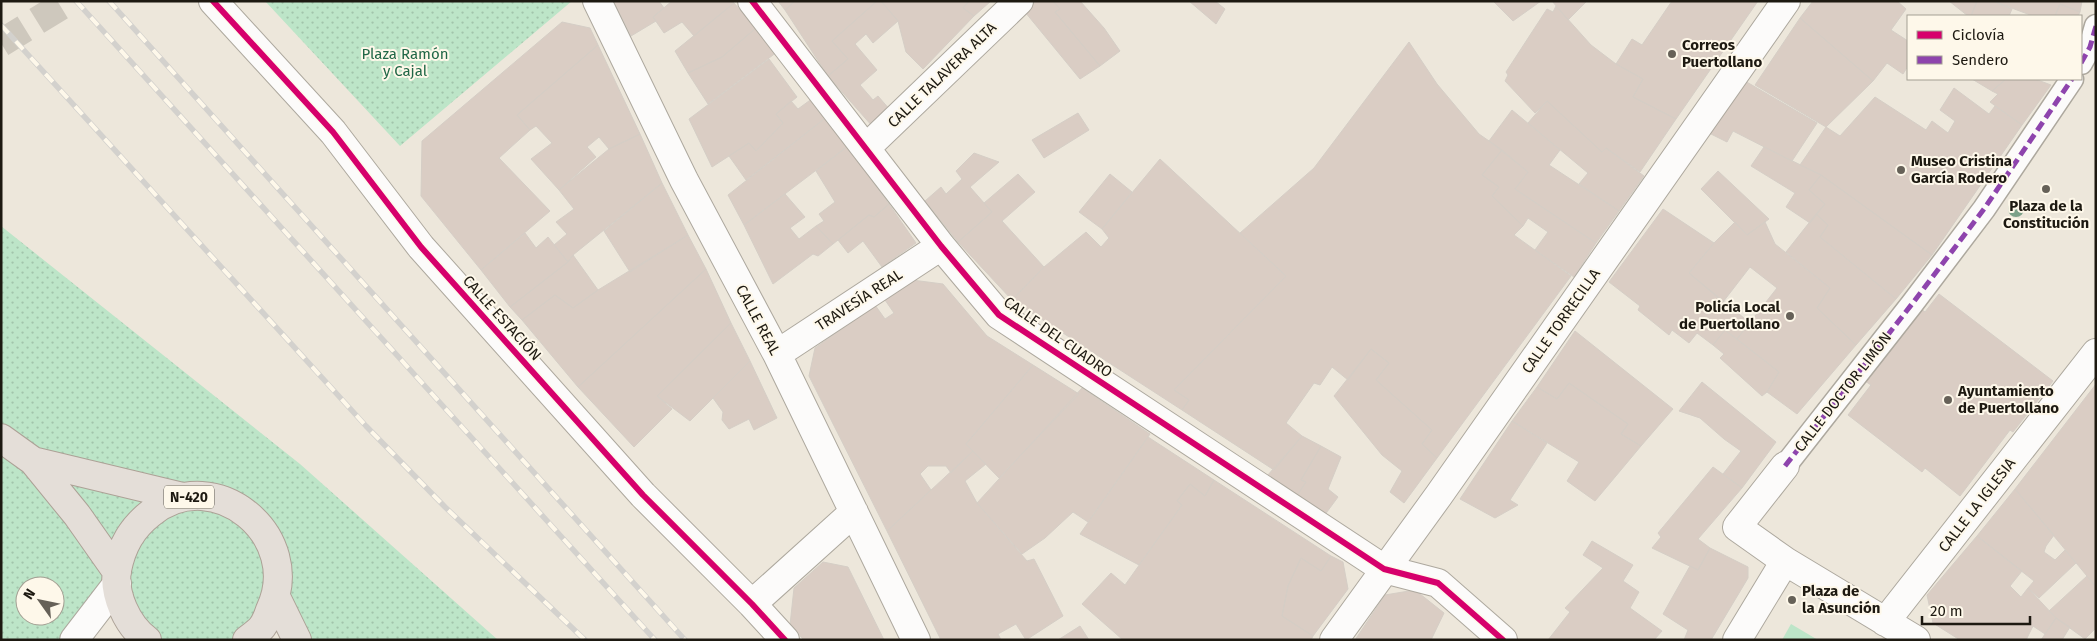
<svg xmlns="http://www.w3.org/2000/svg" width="2097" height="641" font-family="'Fira Sans',sans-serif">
	<defs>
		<pattern id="grass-dots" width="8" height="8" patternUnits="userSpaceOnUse" patternTransform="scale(1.25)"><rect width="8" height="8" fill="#bde5c8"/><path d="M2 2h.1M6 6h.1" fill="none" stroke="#a2c4ab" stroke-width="1.8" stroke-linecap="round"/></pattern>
	</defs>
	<rect width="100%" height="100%" fill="#ede7db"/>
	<path fill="url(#grass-dots)" fill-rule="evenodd" d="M265 1H572L400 146Z
		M1 226 300 464 498 640H297L276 598 247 640H147L116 584 74 640H1ZM25 586H55V616H25Z"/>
	<path fill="#bde5c8" d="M1791 624 1818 640H1782Z"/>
	<path fill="#dacdc4" stroke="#d5cec6" d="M613 1H659L664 8 653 17 656 21 631 36Z
		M672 1H732L734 3 694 36 682 22 664 33 653 17Z
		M778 1H795L785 10Z
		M795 1H877L832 41 848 59 828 76 785 10Z
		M877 1H881L898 21 873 43 866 34 855 44 877 70 860 85 873 100 878 96 891 111 873 127 828 76 848 59 832 41Z
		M881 1H969L963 8 974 16 923 69 906 52 898 21Z
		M969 1H991L974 16 963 8Z
		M1036 1H1053L1060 9 1055 12 1100 66 1080 79 1025 12Z
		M1053 1H1080L1104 28 1120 51 1100 66 1055 12 1060 9Z
		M1189 1H1215L1225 9 1216 24Z
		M1493 1H1541L1513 21Z
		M1552 1H1587L1568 20Z
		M1672 1H1758L1676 119 1633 97 1643 79 1616 64 1632 39 1642 45Z
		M1813 1H1897L1906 9 1891 30 1908 41V66L1903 74 1887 63 1873 81 1800 18Z
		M1949 1H1977L1971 16H1968Z
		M1977 1H1993L2012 9 2009 16H1971Z
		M1993 1H2082L2080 12 2060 4 2055 16H2033Z
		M734 3 756 28 722 57 688 73 675 51Z
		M2060 4 2080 12 2078 16H2055Z
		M1556 6 1591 45 1616 64 1643 79 1633 97 1676 119 1640 172 1606 148 1602 152 1547 101 1535 113 1505 81 1508 75 1506 72 1547 9 1553 12Z
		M1800 18 1873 81 1826 127 1755 85Z
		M562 22 590 28 598 45 517 115 530 130 499 158 550 211 481 270 421 196 422 141Z
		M756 28 777 52 708 104 688 73 722 57Z
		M1409 42 1437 84 1479 134 1502 150 1482 175 1499 187 1492 196 1523 226 1514 235 1571 276 1437 458 1422 444 1432 430 1376 380 1389 363 1371 349 1348 380 1332 367 1320 385 1314 383 1286 423 1302 436 1274 470 1182 410 1189 400 1174 390 1286 276 1240 233 1314 168Z
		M598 45 640 134 609 149 599 137 587 147 596 157 559 190 531 159 552 143 536 126 530 130 517 115Z
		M769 59 797 97 776 114 783 123 756 151 749 143 712 167 689 119Z
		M1972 79H2006L1992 91Z
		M2006 79H2035L2051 85 2022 125 1990 102 1998 94 1992 91Z
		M1745 81 1817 123 1792 161 1733 131 1727 142 1709 133Z
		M1954 88 1989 114 1995 106 2022 125 1932 255 1821 175 1800 165 1826 127 1840 136 1875 97 1926 130 1932 121 1948 133 1955 121 1940 110Z
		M813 98 828 116 746 180 729 156 749 143 756 151 783 123 776 114 791 101 798 109Z
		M1547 101 1602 152 1606 148 1644 176 1619 211 1579 184 1588 173 1528 123Z
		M1512 110 1560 150 1549 165 1619 211 1596 243 1515 189 1528 172 1489 141Z
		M1078 113 1089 130 1044 158 1032 140Z
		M828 116 848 146 744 225 728 195Z
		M640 134 662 183 573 255 568 262 554 245 567 234 556 222 574 209 559 190 609 149Z
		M848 146 889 204 874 217 869 215 833 244 816 226 824 221 819 214 835 202 816 171Z
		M1764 147 1821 175 1809 190 1825 204 1810 223 1786 207 1795 193 1751 166Z
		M1502 150 1528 172 1515 189 1596 243 1574 277 1535 250 1548 232 1528 218 1523 226 1492 196 1499 187 1482 175Z
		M974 153 999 162 970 187 992 212 958 242 925 201 941 187 946 194 962 179 956 171Z
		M1160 159 1286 276 1174 390 1189 400 1182 410 1012 300 1044 267 1086 232 1101 247 1109 238 1102 229Z
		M1718 171 1769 219 1747 235 1701 189Z
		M1018 174 1035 192 1002 221 1044 267 1012 300 958 242 992 212 984 203Z
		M1110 174 1132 192 1102 229 1079 212Z
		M1821 175 1932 255 1896 299 1820 237 1828 225 1816 214 1825 204 1809 190Z
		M662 183 688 235 630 272 604 231Z
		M785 194 805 217 790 228 799 239 816 226 833 244 818 256 813 254 773 284 744 225Z
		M889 204 916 243 882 267 863 241 848 253 838 240 869 215 874 217Z
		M1663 209 1714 243 1689 273 1750 323 1737 339 1725 330 1713 345 1697 333 1689 343 1672 330 1669 335 1638 310 1640 306 1609 282Z
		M1816 214 1828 225 1820 237 1896 299 1856 345 1817 308 1830 288 1786 252Z
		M1735 222 1747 235 1765 222 1775 244 1830 288 1817 308 1856 345 1797 414 1767 392 1779 372 1737 339 1777 288 1750 267 1723 302 1689 273 1714 243Z
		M525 233 536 248 548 237 568 262 510 307 481 270Z
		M688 235 706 269 578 387 522 320 555 295 573 308 598 290Z
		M573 255 598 290 573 308 555 295 522 320 510 307 568 262Z
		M706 269 731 323 657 396 672 409 634 447 578 387Z
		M912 280 943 284 987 336 1033 365 966 444 973 451 951 473 946 466H928L920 474 931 490 887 531 809 376 815 348 875 305 885 319 894 313 885 300Z
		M1939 294 2053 381 2013 432 2010 430 1960 496 1925 468 1922 472 1848 415 1871 385 1865 381 1920 308 1925 312Z
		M731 323 750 361 690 421 657 396Z
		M1725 330 1779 372 1767 392 1762 396 1720 358 1724 354 1713 345Z
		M1575 331 1673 409 1641 446 1621 434 1628 424 1569 383 1557 399 1537 387Z
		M1371 349 1389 363 1376 380 1432 430 1422 444 1437 458 1404 503 1390 492 1402 471 1382 455 1334 396Z
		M750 361 777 418 754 430 749 419 729 429 722 420 723 412 713 398Z
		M1033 365 1079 394 999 478 966 444Z
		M1702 382 1776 442 1742 488 1723 474 1741 451 1724 439 1700 418 1679 411Z
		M1569 383 1628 424 1621 434 1641 446 1595 501 1567 481 1579 462 1512 421 1537 387 1557 399Z
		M2096 384V587L2015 489Z
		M1082 388 1150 434 1088 522 1073 512 1045 538 1022 554 977 503Z
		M1512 421 1547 443 1510 500 1518 505 1495 518 1460 499Z
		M1302 436 1321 446 1301 480 1306 482 1296 497 1267 476Z
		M1148 437 1214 480 1205 496 1190 484 1177 501 1182 505 1139 565 1080 534Z
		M1321 446 1341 457 1328 489 1338 497 1324 516 1296 497 1306 482 1301 480Z
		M973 451 986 464 965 481 977 503 1027 561 1034 559 1063 616 1026 640 1016 624 998 634 1001 640H941L887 531Z
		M1713 467 1742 488 1698 539 1710 548 1698 570 1652 548 1661 537 1658 533Z
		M1214 480 1331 556 1321 571 1301 558 1288 586 1282 616 1313 636 1311 640H1123L1082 604 1111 573 1125 585 1182 505 1177 501 1190 484 1205 496Z
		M2015 489 2054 535 2046 546 2044 552 2055 560 2065 550 2076 563 2039 598 2028 588 2034 581 1977 536Z
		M1977 536 2022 571 2010 586 2021 597 2028 588 2056 618 2045 634 2033 626 2026 640H1960L1933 623 1927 595Z
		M1592 541 1633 565 1623 581 1639 592 1630 608 1662 631 1654 640H1548L1570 612 1565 608 1603 568 1583 555Z
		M1710 548 1748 567V578L1711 640H1684L1688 630 1663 614 1690 566 1698 570Z
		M1331 556 1343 562 1348 589 1313 636 1282 616 1288 586 1301 558 1321 571Z
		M823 562 848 567 884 640H804L790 625 794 588Z
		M2087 576 2096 587V628L2085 639 2056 618 2049 611Z
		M1415 590 1444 613 1431 640H1355L1385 595Z
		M2056 618 2070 627 2062 640H2041Z
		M1080 626 1089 640H1058Z"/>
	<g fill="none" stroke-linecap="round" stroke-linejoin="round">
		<path stroke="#cec8bd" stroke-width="28" stroke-dasharray="28 14" stroke-linecap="butt" d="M1 43 69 1"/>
		<defs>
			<path id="pedestrian" d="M2081 63 2090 47 2096 26
				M1785 466 1912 304 1984 209 2072 79"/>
			<path id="minor" d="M213 1 333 132 421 247 643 495 752 604 785 640
				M597 1 684 180 777 354 916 640
				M752 1 941 246 999 315 1384 569 1438 583 1503 640
				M866 148 1019 1
				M777 354 941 246
				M1785 466 1737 527 1785 561
				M752 604 854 512
				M1885 622 2096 353
				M74 640 117 584
				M1334 640 1439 495 1786 1
				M1737 640 1785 561 1916 640"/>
			<path id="trunk" d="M1 438 33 461 77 515 117 572
				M33 461 183 497
				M276 597 297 640
				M147 640C127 625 113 594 117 570 122 545 132 528 151 513 215 461 305 537 270 610 268 616 265 623 262 627 258 632 252 636 247 640"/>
		</defs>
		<use href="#pedestrian" stroke="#ada89e" stroke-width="25"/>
		<use href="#minor" stroke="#ada89e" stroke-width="30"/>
		<use href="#trunk" stroke="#aca196" stroke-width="30"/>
		<use href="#pedestrian" stroke="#fcfbfa" stroke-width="22"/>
		<use href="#minor" stroke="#fcfbfa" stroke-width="28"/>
		<use href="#trunk" stroke="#e4ded8" stroke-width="28"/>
		<defs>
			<path id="rail" d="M76 1 655 640
				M109 1 685 640
				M1 25 366 426 445 507 585 640"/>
		</defs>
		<use href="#rail" stroke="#d3d1cd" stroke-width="5.5"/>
		<use href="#rail" stroke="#fef8ea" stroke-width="4" stroke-dasharray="11" stroke-linecap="butt"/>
		<path stroke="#8e44ad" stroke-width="5" stroke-dasharray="10 5" stroke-linecap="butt" d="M2081 63 2090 47 2096 26
			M1785 466 1912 304 1984 209 2072 79"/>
		<defs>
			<path id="cycleway" d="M213 1 333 132 421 247 643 495 752 604 785 640
				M752 1 941 246 999 315 1384 569 1438 583 1503 640"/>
		</defs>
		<use href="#cycleway" stroke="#fef8ea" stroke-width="9"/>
		<use href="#cycleway" stroke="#d6006c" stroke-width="6"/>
	</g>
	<circle fill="#7ca189" cx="2016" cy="209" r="8"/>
	<g fill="#666158" stroke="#fef8ea" stroke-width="2">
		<circle cx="1672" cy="54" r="5"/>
		<circle cx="1901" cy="170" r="5"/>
		<circle cx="2046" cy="189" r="5"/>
		<circle cx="1790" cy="316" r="5"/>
		<circle cx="1948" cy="400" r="5"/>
		<circle cx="1792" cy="600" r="5"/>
	</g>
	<g text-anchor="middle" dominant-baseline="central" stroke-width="4" stroke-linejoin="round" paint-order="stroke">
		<rect fill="#fef8ea" stroke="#605c52" stroke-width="1" x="164" y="485.5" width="50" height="23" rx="4"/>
		<g font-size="14" font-weight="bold" fill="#1d1911">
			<text x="189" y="497">N-420</text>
		</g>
		<g font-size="15" font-weight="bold" fill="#1d1911" stroke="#fef8ea" text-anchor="start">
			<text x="1682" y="45">Correos<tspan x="1682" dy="17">Puertollano</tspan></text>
			<text x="1911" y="161">Museo Cristina<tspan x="1911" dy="17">García Rodero</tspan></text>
			<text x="2046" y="206" text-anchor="middle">Plaza de la<tspan x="2046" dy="17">Constitución</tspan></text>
			<text x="1780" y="307" text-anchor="end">Policía Local<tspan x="1780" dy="17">de Puertollano</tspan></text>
			<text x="1958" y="391">Ayuntamiento<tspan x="1958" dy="17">de Puertollano</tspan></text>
			<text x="1802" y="591">Plaza de<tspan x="1802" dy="17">la Asunción</tspan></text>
		</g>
		<g font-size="15" fill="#206746" stroke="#fef8ea">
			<text x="405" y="54">Plaza Ramón<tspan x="405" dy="17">y Cajal</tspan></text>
		</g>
		<g font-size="15" fill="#1d1911" stroke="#fef8ea">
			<text transform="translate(942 75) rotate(-44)">CALLE TALAVERA ALTA</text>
			<text transform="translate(859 300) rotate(-33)">TRAVESÍA REAL</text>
			<text transform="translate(502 318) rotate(48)">CALLE ESTACIÓN</text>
			<text transform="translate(758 320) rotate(62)">CALLE REAL</text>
			<text transform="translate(1561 321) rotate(-55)">CALLE TORRECILLA</text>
			<text transform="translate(1058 337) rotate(35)">CALLE DEL CUADRO</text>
			<text transform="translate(1843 392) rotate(-52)">CALLE DOCTOR LIMÓN</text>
			<text transform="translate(1977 505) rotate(-52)">CALLE LA IGLESIA</text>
		</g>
	</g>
	<rect width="2097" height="641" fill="none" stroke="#1d1911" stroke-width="5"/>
	<rect x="1907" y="15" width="175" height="65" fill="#fef8ea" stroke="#a49f93"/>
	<rect x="1917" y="31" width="25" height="8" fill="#d6006c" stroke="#a49f93"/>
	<text x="1952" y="40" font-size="15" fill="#1d1911">Ciclovía</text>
	<rect x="1917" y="56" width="25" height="8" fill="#8e44ad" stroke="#a49f93"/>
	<text x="1952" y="65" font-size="15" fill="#1d1911">Sendero</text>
	<g transform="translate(40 601) rotate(303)"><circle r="24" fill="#fef8ea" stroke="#a49f93"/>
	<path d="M0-4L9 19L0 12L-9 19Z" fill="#666158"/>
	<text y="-8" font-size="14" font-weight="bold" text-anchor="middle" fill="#1d1911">N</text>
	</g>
	<path d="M1922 616v8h108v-8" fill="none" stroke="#1d1911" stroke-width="2.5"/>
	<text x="1930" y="616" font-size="15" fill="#1d1911" stroke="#fef8ea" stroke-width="4" paint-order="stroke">20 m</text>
</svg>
